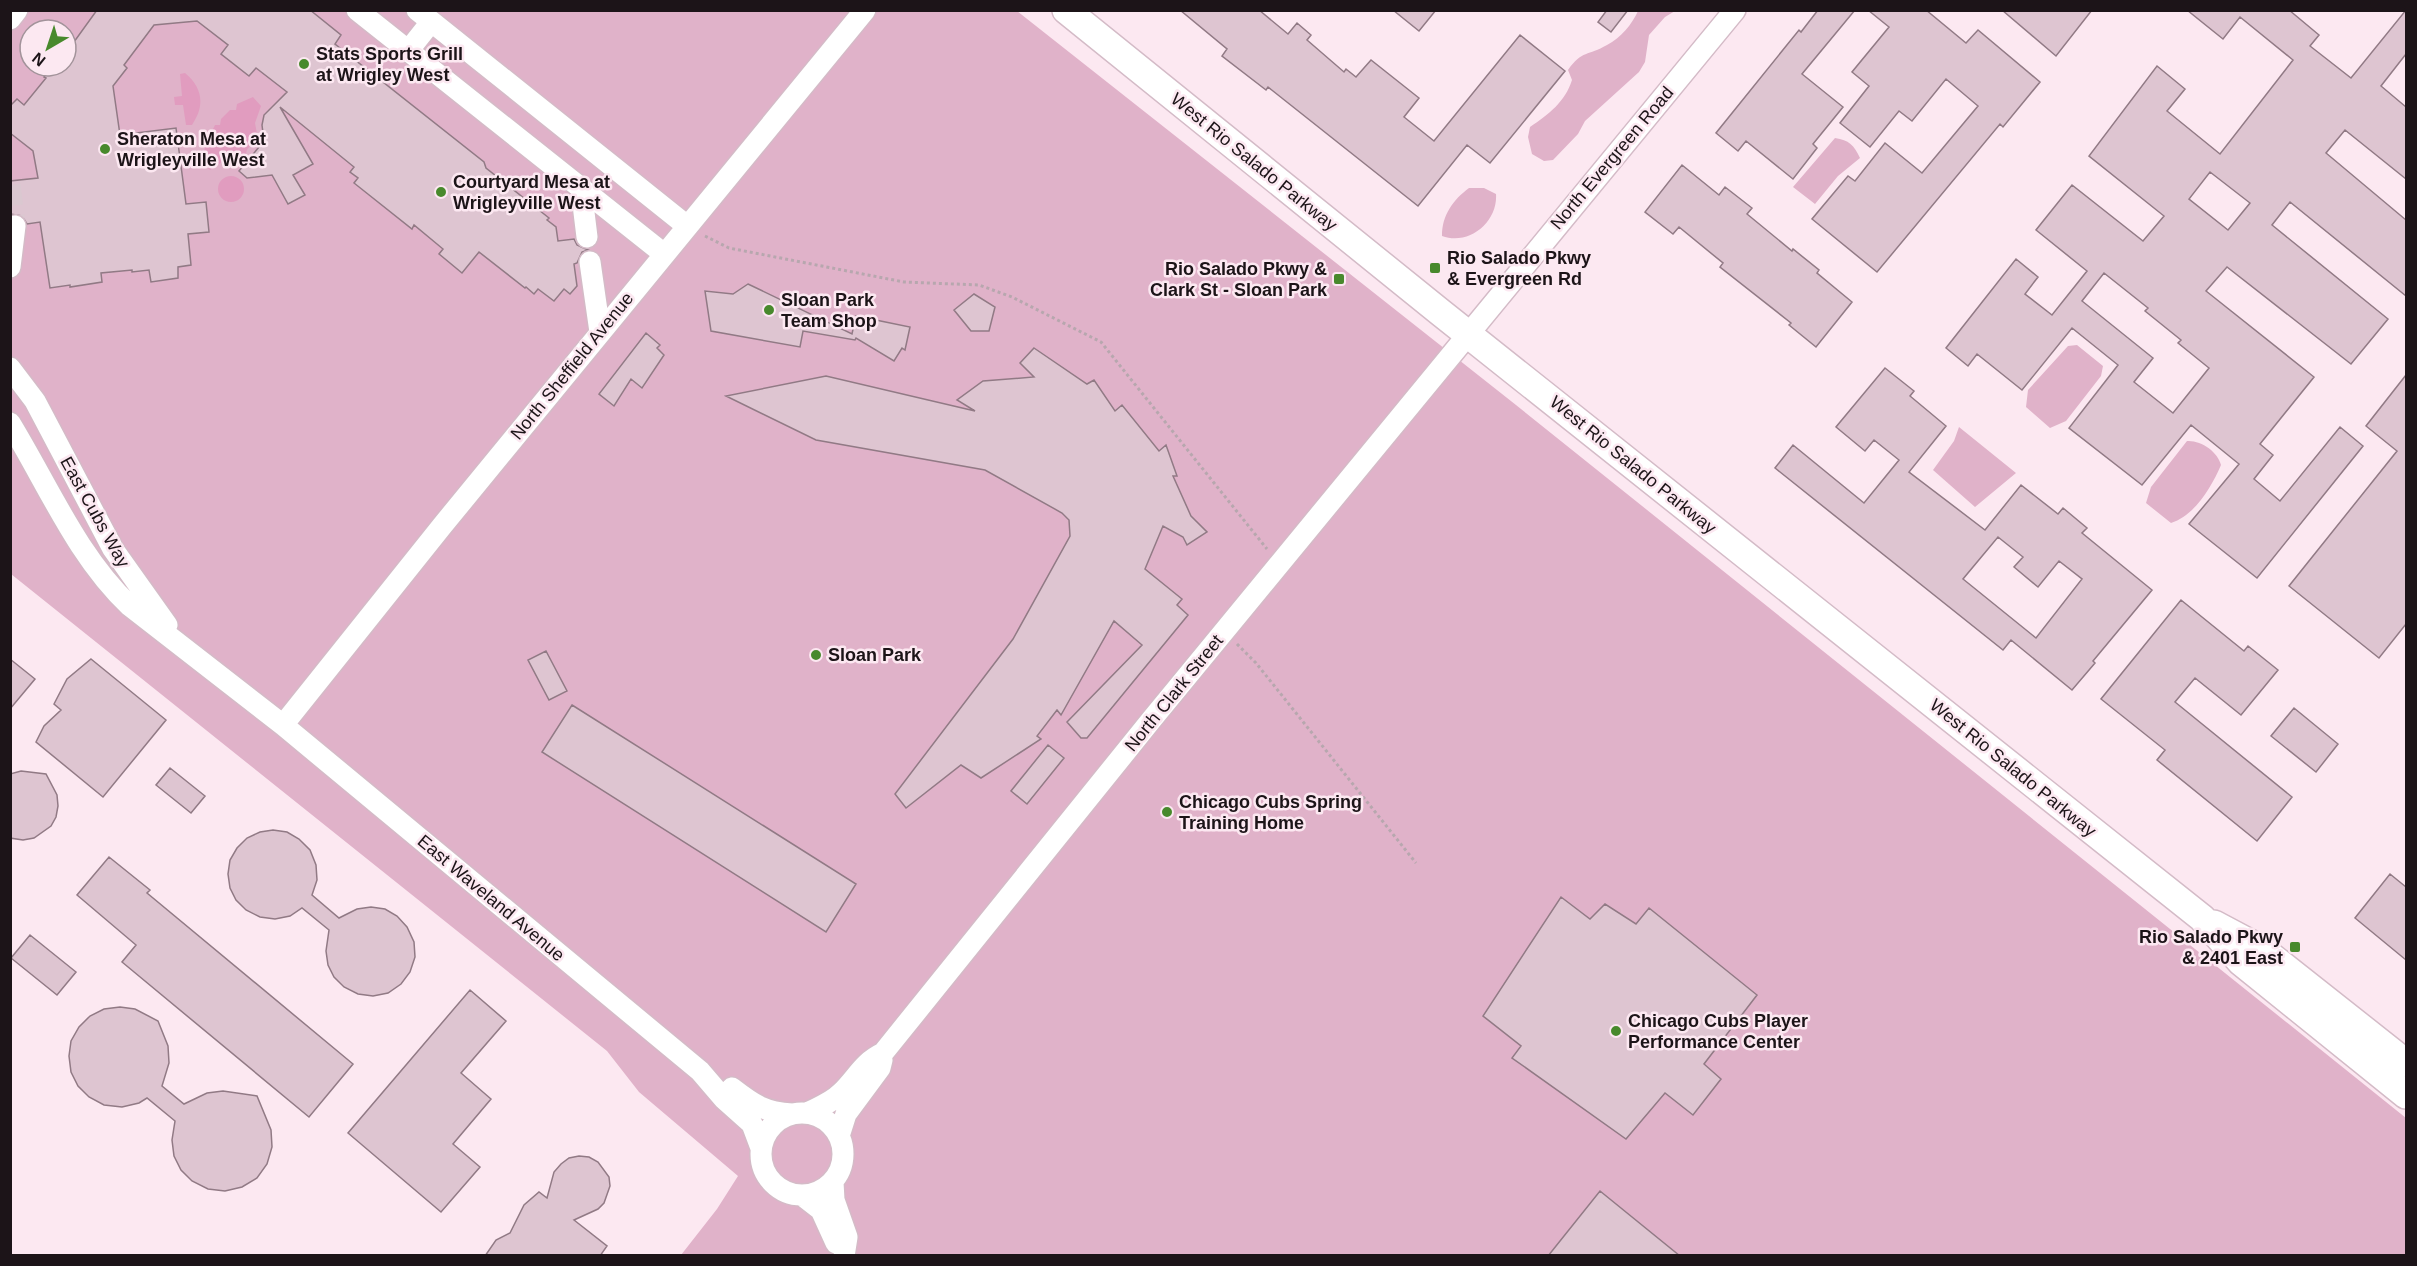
<svg xmlns="http://www.w3.org/2000/svg" width="2417" height="1266" font-family="Arial,sans-serif">
	<rect width="100%" height="100%" fill="#fce8f1"/>
	<path fill="#e0b2c9" fill-rule="evenodd" d="M10 11H1017L1516 405 2406 1118V1255H681L717 1209 738 1176 639 1092 607 1051 11 574ZM30 30H66V66H30Z
		M1638 11H1675L1665 17 1649 35 1645 62 1639 72 1585 121 1578 134 1553 160 1544 161 1532 154 1528 137 1530 127C1549 114 1565 102 1572 80L1568 70C1582 50 1588 56 1607 45 1621 38 1632 24 1638 11Z
		M1835 138C1849 140 1854 145 1860 158L1838 176 1815 204 1793 187Z
		M1469 188H1484L1496 194C1498 222 1469 246 1442 236 1442 215 1453 200 1469 188Z
		M2077 345 2103 366 2101 376 2066 421 2050 428 2026 407 2028 390 2068 346Z
		M1959 427 2016 473 1975 507 1933 470 1954 441Z
		M2187 441C2201 440 2218 452 2221 465 2211 488 2195 515 2171 523L2146 503 2151 487Z"/>
	<path fill="#e19cbf" d="M185 73C203 88 205 106 192 125H186L183 105H175L174 97 182 96 180 74Z
		M253 97 261 106 255 123 259 145 254 143C247 148 245 151 247 159L228 158 210 170 202 162 205 147 211 142 209 137 215 125H220L221 119 230 110H236L237 104Z
		M218 189a13 13 0 1 1 26 0a13 13 0 1 1-26 0Z"/>
	<path fill="#dec5d1" stroke="#917a85" stroke-width="1.5" fill-rule="evenodd" d="M97 10H310L341 35 335 44 484 162 486 168 549 218 547 220 556 227 558 241 574 239 577 245 588 250 582 252 577 263 574 264 577 286 570 294 564 289 554 301 538 289 534 294 526 287 525 288 479 252 462 273 439 254 443 249 414 225 412 229 354 183 358 178 350 172 354 167 280 107 313 164 293 175 305 195 288 204 272 175 247 178 239 171 264 141 262 125 264 115 287 92 256 68 249 76 221 54 228 45 197 21 154 25 124 65 127 68 113 86 120 135 176 128 186 204 206 202 209 232 188 234 191 265 178 267V278L151 282 149 270 132 272V270L101 273 102 282 70 287V285L50 288 40 222 27 224 22 216 10 214V181L38 178 33 151 10 133V106L17 99 24 105 46 78 44 77 52 66H66V53Z
		M1180 10H1259L1288 34 1297 23 1311 35 1307 40 1344 72 1346 69 1356 77 1371 60 1419 98 1404 117 1434 141 1520 35 1565 71 1490 163 1467 145 1418 206 1268 87 1266 90 1222 56 1227 49Z
		M1393 10H1436L1419 31Z
		M1607 10H1628L1611 32 1598 22Z
		M1818 10H1855L1802 74 1843 107 1813 144 1817 148 1793 179 1746 141 1738 151 1716 133 1799 30 1801 32Z
		M1868 10H1926L1966 43 1978 30 2040 82 2003 127 2000 124 1877 272 1812 219 1848 176 1855 181 1885 143 1922 173 1978 106 1946 79 1912 121 1899 111 1870 147 1840 123 1869 86 1852 72 1889 27Z
		M2002 10H2092L2056 56Z
		M2187 10H2289L2319 35 2310 46 2351 78 2406 10V54L2381 86 2406 107V179L2345 130 2326 153 2406 220V296L2290 202 2272 225 2388 319 2351 364 2227 267 2206 291 2314 377 2260 444 2273 455 2254 479 2280 501 2340 427 2363 446 2257 578 2189 524 2239 464 2191 425 2142 485 2069 428 2118 365 2072 328 2022 390 1977 354 1968 366 1946 348 2016 259 2038 277 2025 294 2052 315 2087 271 2036 230 2072 185 2143 241 2164 216 2089 156 2157 66 2185 89 2167 111 2220 154 2293 60 2240 17 2223 39ZM2210 172 2250 203 2228 230 2189 199ZM2104 273 2148 308 2145 311 2181 340 2178 343 2209 368 2173 413 2134 382 2153 358 2082 301Z
		M1682 165 1719 195 1725 187 1752 208 1747 214 1792 251 1793 249 1819 270 1817 273 1852 302 1816 347 1789 325 1791 323 1720 267 1723 263 1679 227 1673 234 1645 212Z
		M748 284 852 334 856 316 910 327 905 350 902 348 894 361 856 338 855 340 803 331 800 347 711 331 705 291 733 294Z
		M974 294 995 307 989 331H971L954 310Z
		M646 333 660 345 657 348 664 355 642 388 631 379 614 406 599 394Z
		M1034 348 1087 384 1094 380 1115 411 1122 405 1159 451 1166 445 1177 476H1173L1191 516 1207 532 1187 545 1183 537 1163 526 1145 569 1182 599 1177 605 1188 615 1087 738H1081L1067 722 1142 645 1114 621 1061 715 1057 710 1037 736 1041 739 981 778 961 765 906 808 895 794 1013 639 1070 536 1069 520 1062 513 985 470 816 440 726 396 826 376 975 411 957 400 983 381 1034 377 1020 363Z
		M1885 368 1914 391 1910 396 1946 426 1909 472 1985 530 2021 485 2058 514 2063 508 2087 528 2082 533 2152 590 2093 661 2095 663 2072 690 2011 640 2003 650 1775 468 1793 445 1864 503 1899 460 1874 440 1865 451 1836 427ZM1998 537 2023 557 2014 567 2038 587 2059 561 2082 579 2036 638 1963 579Z
		M2406 375V624L2379 658 2289 586 2397 451 2366 426Z
		M2181 600 2244 651 2248 646 2278 670 2241 715 2195 678 2175 702 2292 797 2257 841 2157 760 2165 750 2101 699Z
		M546 651 567 691 549 700 528 660Z
		M10 659 35 679 10 709Z
		M91 659 166 720 103 797 36 742 44 726 61 710 54 704 67 679Z
		M572 705 856 884 826 932 542 752Z
		M2294 708 2338 744 2316 772 2271 736Z
		M1048 745 1064 758 1027 804 1011 791Z
		M170 768 205 796 191 813 156 785Z
		M21 771 46 774 57 795 58 806 56 817 51 826 34 838 23 840 10 838V774Z
		M273 830 287 832 299 839 310 850 316 865 317 880 312 895 339 918 357 909 371 907 385 909 397 916 407 927 414 942 415 957 410 972 401 984 388 993 373 996 358 994 344 987 334 977 328 965 326 951 329 930 302 908 290 916 275 919 260 917 246 910 236 900 230 888 228 874 230 860 237 848 247 838 260 832Z
		M109 857 150 890 147 893 353 1064 309 1117 122 962 136 945 77 895Z
		M2390 874 2406 887V960L2355 918Z
		M1561 897 1590 919 1605 904 1636 924 1649 908 1757 995 1704 1064 1721 1079 1693 1115 1665 1093 1626 1139 1512 1058 1521 1046 1483 1016Z
		M30 935 76 972 57 995 11 958Z
		M470 990 506 1021 461 1073 491 1099 453 1144 480 1167 441 1212 348 1133Z
		M120 1007 135 1009 158 1021 168 1046 169 1063 162 1086 184 1104 207 1093 223 1091 257 1096 271 1130 272 1147 267 1164 257 1178 242 1187 225 1191 208 1189 192 1181 181 1170 174 1156 172 1140 175 1121 147 1098 139 1103 122 1107 104 1105 89 1097 78 1086 71 1072 69 1056 71 1041 79 1027 90 1016 104 1009Z
		M579 1156 589 1157 598 1162 609 1177 610 1186 604 1203 598 1209 574 1220 607 1246 600 1256H485L496 1240 510 1233 524 1205 539 1192 547 1198 554 1172 561 1164 569 1158Z
		M1600 1191 1680 1256H1548Z"/>
	<g fill="none" stroke-linecap="round" stroke-linejoin="round">
		<path stroke="#dac8d0" stroke-width="21" stroke-dasharray="21 10" stroke-linecap="butt" d="M10 185 15 226"/>
		<defs>
			<path id="minor" d="M357 10 664 254
				M417 10 687 226
				M10 19 17 10
				M408 51 431 22
				M581 188 587 237
				M590 262 600 332
				M10 267 15 226
				M10 368 35 401 113 549 167 625
				M10 423C48 485 77 556 130 606L283 725 700 1071 724 1099 752 1124 761 1148
				M283 725 442 526 865 10
				M732 1088C754 1105 764 1112 792 1114
				M761 1154a41 41 0 1 1 82 0a41 41 0 1 1-82 0Z
				M807 1113C819 1107 831 1103 841 1093 857 1078 862 1063 883 1053L1152 719 1735 10
				M839 1136 846 1114 880 1068 882 1060
				M833 1182 834 1200 847 1237 844 1256
				M803 1196 821 1210 836 1243"/>
			<path id="major" d="M1066 10 1440 312 2202 918 2241 962 2406 1095
				M2214 924 2263 950 2406 1063"/>
		</defs>
		<use href="#minor" stroke="#d4bbc7" stroke-width="24"/>
		<use href="#major" stroke="#d4bbc7" stroke-width="30"/>
		<path stroke="#b7a7ae" stroke-width="3" stroke-dasharray="3 3" stroke-linecap="butt" d="M705 236 729 248 904 282 979 285 1012 297 1101 342 1267 549
			M1237 644 1256 663 1416 863"/>
		<use href="#minor" stroke="#fff" stroke-width="21"/>
		<use href="#major" stroke="#fff" stroke-width="27"/>
	</g>
	<g fill="#48892c" stroke="#fce8f1" stroke-width="2">
		<circle cx="304" cy="64" r="6"/>
		<circle cx="105" cy="149" r="6"/>
		<circle cx="441" cy="192" r="6"/>
		<rect x="1429" y="262" width="12" height="12" rx="3"/>
		<rect x="1333" y="273" width="12" height="12" rx="3"/>
		<circle cx="769" cy="310" r="6"/>
		<circle cx="816" cy="655" r="6"/>
		<circle cx="1167" cy="812" r="6"/>
		<rect x="2289" y="941" width="12" height="12" rx="3"/>
		<circle cx="1616" cy="1031" r="6"/>
	</g>
	<g text-anchor="middle" dominant-baseline="central" stroke-width="5" stroke-linejoin="round" paint-order="stroke">
		<g font-size="18" font-weight="bold" fill="#1c1418" stroke="#fce8f1" text-anchor="start">
			<text x="316" y="54">Stats Sports Grill<tspan x="316" dy="21">at Wrigley West</tspan></text>
			<text x="117" y="139">Sheraton Mesa at<tspan x="117" dy="21">Wrigleyville West</tspan></text>
			<text x="453" y="182">Courtyard Mesa at<tspan x="453" dy="21">Wrigleyville West</tspan></text>
			<text x="1447" y="258">Rio Salado Pkwy<tspan x="1447" dy="21">&amp; Evergreen Rd</tspan></text>
			<text x="1327" y="269" text-anchor="end">Rio Salado Pkwy &amp;<tspan x="1327" dy="21">Clark St - Sloan Park</tspan></text>
			<text x="781" y="300">Sloan Park<tspan x="781" dy="21">Team Shop</tspan></text>
			<text x="828" y="655">Sloan Park</text>
			<text x="1179" y="802">Chicago Cubs Spring<tspan x="1179" dy="21">Training Home</tspan></text>
			<text x="2283" y="937" text-anchor="end">Rio Salado Pkwy<tspan x="2283" dy="21">&amp; 2401 East</tspan></text>
			<text x="1628" y="1021">Chicago Cubs Player<tspan x="1628" dy="21">Performance Center</tspan></text>
		</g>
		<g font-size="18" fill="#1c1418" stroke="#fce8f1">
			<text transform="translate(1612 158) rotate(-50)">North Evergreen Road</text>
			<text transform="translate(1254 162) rotate(39)">West Rio Salado Parkway</text>
			<text transform="translate(572 366) rotate(-51)">North Sheffield Avenue</text>
			<text transform="translate(1633 465) rotate(39)">West Rio Salado Parkway</text>
			<text transform="translate(95 512) rotate(61)">East Cubs Way</text>
			<text transform="translate(1174 693) rotate(-51)">North Clark Street</text>
			<text transform="translate(2013 768) rotate(39)">West Rio Salado Parkway</text>
			<text transform="translate(491 898) rotate(40)">East Waveland Avenue</text>
		</g>
	</g>
	<rect width="2417" height="1266" fill="none" stroke="#1c1418" stroke-width="24"/>
	<g transform="translate(48 48) rotate(219)"><circle r="28" fill="#fce8f1" stroke="#a2939a" stroke-width="1.5"/>
	<path d="M0-4.5L10 22L0 15L-10 22Z" fill="#48892c"/>
	<text y="-9" font-size="16" font-weight="bold" text-anchor="middle" fill="#1c1418">N</text>
	</g>
</svg>
